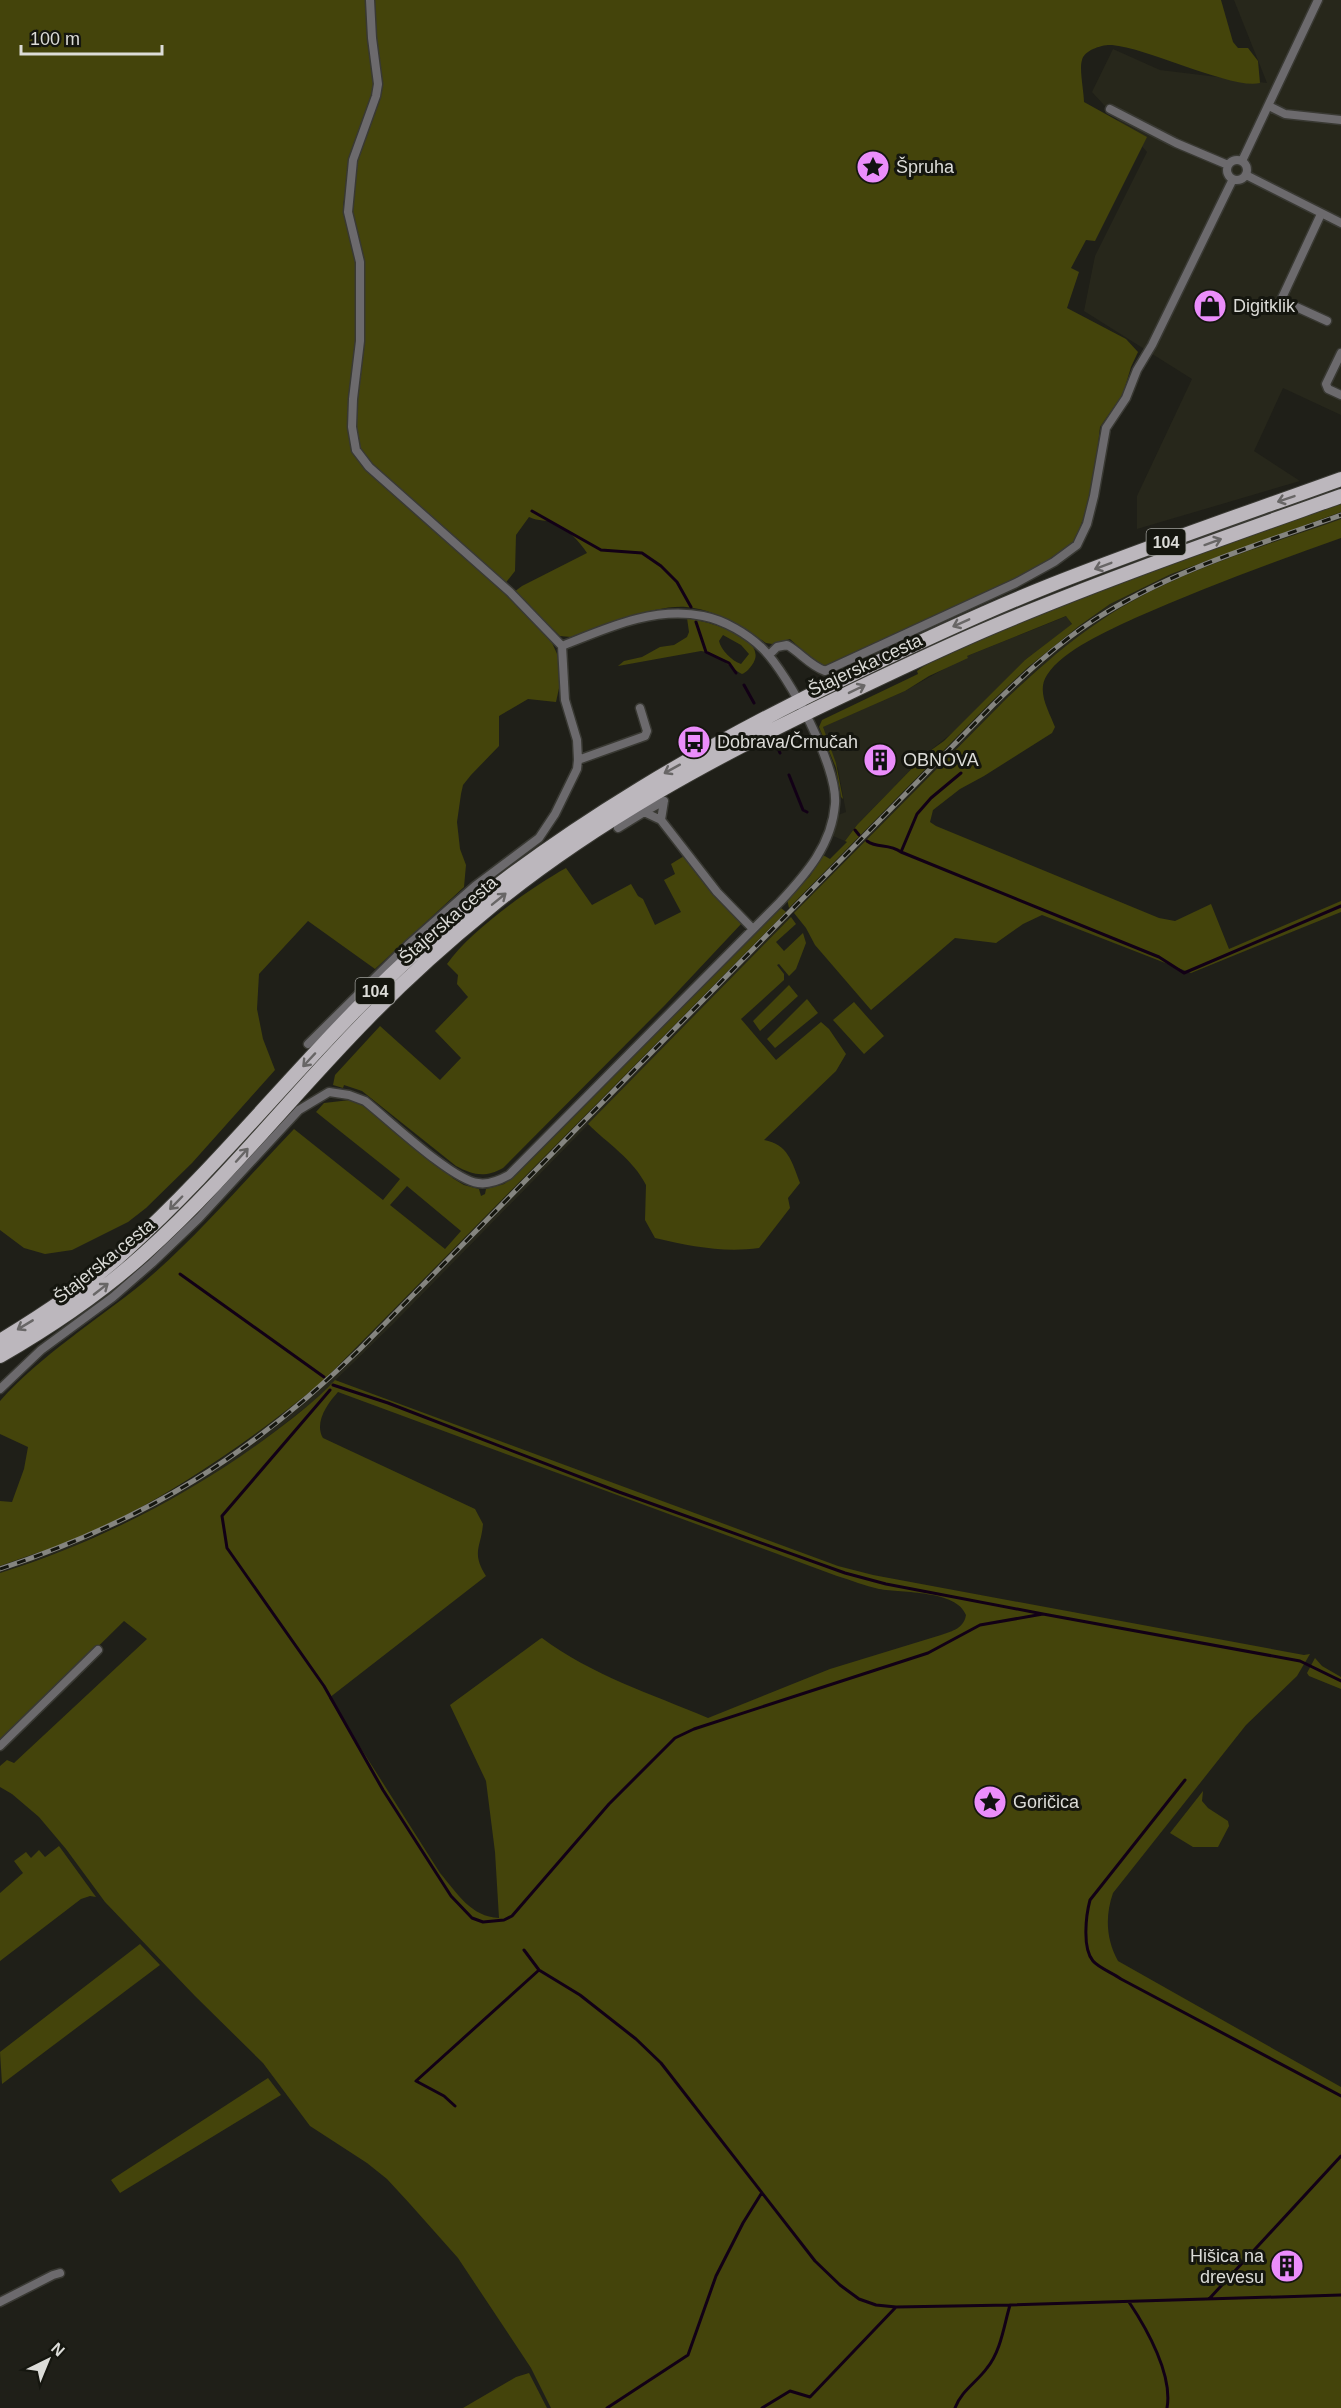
<svg xmlns="http://www.w3.org/2000/svg" width="1341" height="2408" font-family="Arial,sans-serif">
	<rect width="100%" height="100%" fill="#1f1f18"/>
	<path fill="#27271b" d="M1234 0H1341V415L1283 388 1254 451 1300 481 1137 529V496L1192 379 1084 311 1095 256 1147 152 1092 92 1113 49 1160 70 1267 83Z
		M1341 512V519L1191 573 1100 621 1037 670 1008 697 794 913 789 908 991 702 1027 668 1079 626 1110 604 1171 574Z
		M1067 616 1072 625 1025 660 957 729 927 753 857 825 845 841 833 836 838 815 846 812 838 769 822 727 905 691 967 656Z
		M786 912 791 917 392 1325 314 1401 247 1453 192 1488 155 1508 68 1549 0 1573V1566L94 1531 178 1487 243 1444 322 1382Z"/>
	<path fill="#44440b" fill-rule="evenodd" d="M0 0H366L374 91 352 157 343 205 357 268 359 316 349 429 352 450 364 466 521 607 548 634 558 656 561 679 556 702 528 699 499 716V746L471 775 463 785 461 794 457 822 460 849 466 865 464 887 375 969 308 921 259 974 257 1009 263 1039 275 1070 192 1163 146 1208 128 1222 72 1250 45 1254 24 1248 0 1230Z
		M372 0H1221L1233 42 1238 48H1248L1258 61 1260 83C1233 90 1148 48 1112 45 1103 44 1084 50 1082 60 1079 69 1084 92 1084 102L1147 137 1095 241 1086 240 1071 268 1079 272 1067 308 1126 339 1138 352 1131 367 1123 394 1100 427 1095 473 1088 506 1074 543 1028 573 824 666 812 659 790 639 772 644 766 643C743 627 714 609 686 607 653 605 603 626 571 637L560 636 514 592 522 586 587 553C580 542 567 528 554 523 547 519 539 522 529 517L516 535 515 571 504 585 359 451 355 427 363 304 351 216 357 159 378 97Z
		M1341 503V512L1171 574 1110 604 1079 626 1027 668 991 702 789 908 787 899 810 876 823 855 830 859 847 842 845 841 857 825 927 753 944 741 1025 660 1072 624 1066 616 967 656 968 658 929 676 905 691 823 727 836 763 843 799 841 797 836 768 819 727 822 720 918 674 917 671 937 657 1103 588Z
		M1341 519V538C1271 563 1202 588 1135 618 1108 631 1064 649 1047 675 1036 691 1049 711 1055 727L1052 733 984 776 960 789 933 810 930 822 936 826 1159 918 1175 921 1211 904 1229 949 1341 901V912L1191 973 1042 915 1023 924 996 943 955 938 871 1010 815 945 806 928 794 913 1008 697C1037 670 1067 643 1100 621 1172 572 1260 548 1341 519Z
		M687 618C704 621 772 637 752 665 749 669 747 672 742 674 727 666 719 653 701 651L618 666 624 661 642 657 660 647 674 645 687 637 689 632ZM723 635 741 645 749 654 741 664C732 661 721 650 719 641Z
		M684 856 742 923 665 1005 503 1168C485 1178 473 1175 456 1166L362 1091 344 1085 343 1088 333 1085 335 1075 380 1026 440 1080 461 1058 435 1031 468 997 457 984 458 975 447 964C470 931 530 888 566 868L592 905 631 884 638 896 643 899 655 925 681 912 664 880 675 874 671 864Z
		M781 908 786 912 322 1382C251 1440 177 1492 94 1531 64 1546 31 1554 0 1566V1501L12 1502 24 1469 28 1447 0 1434V1401C42 1354 95 1322 144 1282 198 1236 245 1180 294 1129L383 1200 400 1179 316 1112 324 1103 350 1100 360 1103 454 1179 464 1185 479 1189 481 1196 485 1194 486 1189 504 1184 517 1174ZM407 1186 461 1231 445 1249 390 1205Z
		M791 917 796 924 776 942 784 951 803 933 806 943 796 969 789 976 779 964 777 965 784 974V980L741 1019 776 1060 821 1022 829 1029 846 1054 836 1071 764 1140C788 1144 792 1162 800 1183L788 1198 790 1208 759 1248C723 1253 690 1246 655 1238L645 1220 646 1185C633 1159 607 1143 588 1124Z
		M789 985 798 996 760 1031 753 1021Z
		M807 999 818 1013 775 1048 767 1039Z
		M854 1002 884 1036 864 1054 833 1020Z
		M335 1380 838 1566 873 1575 1304 1655 1310 1654 1297 1676 1246 1725 1113 1893C1105 1916 1106 1939 1118 1961L1341 2087V2408H551L531 2368 458 2258 410 2204 387 2179 367 2163 310 2126 263 2063 195 1996 105 1902 66 1849 39 1817 12 1794 0 1787V1766L7 1760 14 1763 147 1639 124 1621 0 1743V1573C95 1543 184 1498 265 1439 289 1421 315 1402 335 1380ZM338 1392 837 1576C851 1580 865 1586 879 1589 902 1593 957 1590 966 1615 964 1628 953 1631 941 1635L830 1669 708 1718C652 1694 591 1675 542 1638L540 1639 450 1705 486 1781 495 1852 499 1918C471 1917 457 1893 440 1873L329 1698 486 1576C471 1552 481 1548 483 1524L475 1509 323 1438C314 1423 327 1404 338 1392Z
		M1315 1658 1322 1666 1341 1677V1689L1309 1676 1307 1673Z
		M1203 1791 1202 1801 1208 1808 1228 1821 1229 1826 1218 1847H1193L1170 1833Z
		M59 1846 96 1897 90 1896 81 1899 0 1961V1893L23 1873 14 1861 26 1852 31 1858 39 1850 45 1857Z
		M140 1944 160 1965 2 2084 0 2052Z
		M268 2078 281 2095 120 2193 111 2180Z
		M529 2373 547 2408H463L516 2377Z"/>
	<g fill="none" stroke-linecap="round" stroke-linejoin="round">
		<path stroke="#120016" stroke-width="3" d="M532 511 601 550 642 553 661 566 677 582 691 607
			M696 622 706 652 729 663 736 673
			M744 685 754 703
			M777 746 780 753
			M789 775 803 810 807 812
			M855 830 859 835
			M867 841C878 849 888 843 901 852L1159 957 1184 973 1341 906
			M901 852 917 814 931 798 961 773
			M180 1274 324 1377
			M333 1385 388 1403 619 1492 845 1573 886 1584 1043 1614 1300 1661 1341 1681
			M330 1390 222 1516 227 1548 324 1686 383 1790 451 1896 472 1918 483 1922 504 1920 512 1916 609 1804 675 1738 694 1729 928 1653 980 1625 1043 1614
			M1185 1780 1090 1900C1086 1915 1082 1948 1093 1961 1099 1968 1113 1973 1121 1979L1341 2096
			M524 1950 539 1970 580 1995 636 2039 661 2063 815 2261 840 2285 859 2299 876 2305 896 2307 1010 2305 1341 2295
			M455 2106 444 2096 416 2081 539 1970
			M1209 2299 1341 2156
			M1129 2302C1147 2329 1173 2375 1167 2408
			M607 2408 688 2355 716 2276 743 2223 761 2194
			M762 2408 790 2391 810 2397 896 2307
			M955 2408C961 2391 977 2382 987 2368 1001 2351 1004 2325 1010 2305"/>
		<defs>
			<path id="street" d="M370 0 372 38 378 84 376 96 353 160 348 212 360 262V341L353 399 352 427 356 450 369 467 510 592 562 646
				M1269 106 1285 114 1341 120
				M1110 109 1176 143 1228 165
				M1227 170a10 10 0 1 1 20 0a10 10 0 1 1-20 0Z
				M1242 161 1318 0
				M1246 175 1341 223
				M1321 214 1281 300 1327 321
				M1341 353 1326 384 1328 389 1341 395
				M769 655 777 647 787 645C801 653 809 665 825 671L1016 583 1054 562 1077 545 1087 524 1094 496 1106 428 1126 398 1137 370 1152 345 1233 179
				M578 760 645 736 647 731 640 708
				M664 801 661 820 717 892 752 928
				M644 812 664 801
				M618 828 644 812 661 820
				M0 1389 41 1350 113 1297 152 1263 199 1218 299 1110 329 1092 349 1095 365 1101C389 1120 452 1180 478 1183 489 1185 500 1180 509 1175L780 902C806 874 832 845 835 804 838 767 789 675 763 649 748 634 724 620 703 616 654 606 607 628 562 646L565 700 577 740 578 760 577 769 555 814 539 838 475 886 408 945 308 1044
				M0 1746 98 1650
				M0 2302 53 2275 60 2273"/>
			<path id="primary" d="M0 1341C44 1314 87 1286 125 1251 238 1149 328 1024 445 927 569 824 706 745 851 675 917 643 983 612 1051 585 1147 547 1244 514 1341 479
				M0 1356C52 1326 101 1293 145 1253 226 1180 293 1094 369 1017 407 978 447 942 489 908 594 822 714 757 836 699 890 673 944 647 999 624 1111 577 1226 537 1341 496"/>
		</defs>
		<use href="#street" stroke="#393933" stroke-width="11"/>
		<use href="#primary" stroke="#393933" stroke-width="16"/>
		<use href="#street" stroke="#6c6a6d" stroke-width="8"/>
		<use href="#primary" stroke="#bcb7bd" stroke-width="14"/>
		<defs>
			<path id="rail" d="M0 1569C146 1520 250 1456 360 1349L993 705C1025 674 1057 644 1094 620 1170 571 1257 545 1341 515"/>
		</defs>
		<use href="#rail" stroke="#858580" stroke-width="5"/>
		<use href="#rail" stroke="#15160f" stroke-width="3" stroke-dasharray="9" stroke-linecap="butt"/>
	</g>
	<defs><path id="oneway-shaft" d="M-6 0H5M1.5-3L5.5 0L1.5 3" fill="none" stroke-width="1.6" stroke-linecap="round" stroke-linejoin="round" transform="scale(1.5)"/></defs>
	<g stroke="#686666">
		<use href="#oneway-shaft" transform="translate(1286 499) rotate(161)"/>
		<use href="#oneway-shaft" transform="translate(1213 542) rotate(-20)"/>
		<use href="#oneway-shaft" transform="translate(1103 566) rotate(159)"/>
		<use href="#oneway-shaft" transform="translate(961 623) rotate(156)"/>
		<use href="#oneway-shaft" transform="translate(857 689) rotate(-26)"/>
		<use href="#oneway-shaft" transform="translate(672 769) rotate(151)"/>
		<use href="#oneway-shaft" transform="translate(499 899) rotate(-39)"/>
		<use href="#oneway-shaft" transform="translate(309 1060) rotate(133)"/>
		<use href="#oneway-shaft" transform="translate(242 1155) rotate(-48)"/>
		<use href="#oneway-shaft" transform="translate(176 1203) rotate(134)"/>
		<use href="#oneway-shaft" transform="translate(101 1289) rotate(-38)"/>
		<use href="#oneway-shaft" transform="translate(25 1325) rotate(149)"/>
	</g>
	<defs>
		<symbol id="sight-disc" viewBox="-11 -11 22 22"><circle r="9.5" fill="#eb8dfb" stroke="#15160f"/><path d="M0-6L1.8-2.2L6-1.7L2.9 1.2L3.7 5.4L0 3.3L-3.7 5.4L-2.9 1.2L-6-1.7L-1.8-2.2Z" fill="#111"/></symbol>
		<symbol id="shop-disc" viewBox="-11 -11 22 22"><circle r="9.5" fill="#eb8dfb" stroke="#15160f"/><path d="M-5-2.5h2.3a2.7 3.5 0 0 1 5.4 0H5L5.5 6h-11ZM-1.5-2.5h3a1.5 2.3 0 0 0-3 0Z" fill="#111"/></symbol>
		<symbol id="bus-disc" viewBox="-11 -11 22 22"><circle r="9.5" fill="#eb8dfb" stroke="#15160f"/><path d="M-5-6H5V4H4V6H2V4H-2V6H-4V4H-5ZM-3.5-4V0h7V-4ZM-3.5 1.2v1.5H-2V1.2ZM2 1.2v1.5H3.5V1.2Z" fill="#111"/></symbol>
		<symbol id="building-disc" viewBox="-11 -11 22 22"><circle r="9.5" fill="#eb8dfb" stroke="#15160f"/><path d="M-4-6H4V6H1V3H-1V6H-4ZM-2.5-4.3h1.7v1.8h-1.7ZM.8-4.3h1.7v1.8H.8ZM-2.5-1h1.7V.8h-1.7ZM.8-1h1.7V.8H.8Z" fill="#111"/></symbol>
	</defs>
	<g fill-rule="evenodd">
		<use href="#sight-disc" x="854" y="148" width="38" height="38"/>
		<use href="#shop-disc" x="1191" y="287" width="38" height="38"/>
		<use href="#bus-disc" x="675" y="723" width="38" height="38"/>
		<use href="#building-disc" x="861" y="741" width="38" height="38"/>
		<use href="#sight-disc" x="971" y="1783" width="38" height="38"/>
		<use href="#building-disc" x="1268" y="2247" width="38" height="38"/>
	</g>
	<g text-anchor="middle" dominant-baseline="central" stroke-width="6" stroke-linejoin="round" paint-order="stroke">
		<g fill="#15160f" stroke="#a0a19c" stroke-width="1.5">
			<rect x="1146.5" y="529" width="39" height="26" rx="4.5"/>
			<rect x="355.5" y="978" width="39" height="26" rx="4.5"/>
		</g>
		<g font-size="16" font-weight="bold" fill="#dcdcd8">
			<text x="1166" y="542">104</text>
			<text x="375" y="991">104</text>
		</g>
		<g font-size="18" fill="#dcdcd8" stroke="#15160f" text-anchor="start">
			<text x="896" y="167">Špruha</text>
			<text x="1233" y="306">Digitklik</text>
			<text x="717" y="742">Dobrava/Črnučah</text>
			<text x="903" y="760">OBNOVA</text>
			<text x="1013" y="1802">Goričica</text>
			<text x="1264" y="2256" text-anchor="end">Hišica na<tspan x="1264" dy="21">drevesu</tspan></text>
		</g>
		<g font-size="18" fill="#dcdcd8" stroke="#15160f">
			<text transform="translate(865 665) rotate(-25)">Štajerska cesta</text>
			<text transform="translate(448 920) rotate(-41)">Štajerska cesta</text>
			<text transform="translate(104 1261) rotate(-39)">Štajerska cesta</text>
		</g>
	</g>
	<g transform="translate(48 2360) rotate(43)" stroke="#15160f" stroke-width="4.5" paint-order="stroke">
	<path d="M0-4.5L10 22L0 15L-10 22Z" fill="#dcdcd8"/>
	<text y="-9" font-size="16" font-weight="bold" text-anchor="middle" fill="#dcdcd8">N</text>
	</g>
	<path d="M21 45v9h141v-9" fill="none" stroke="#dcdcd8" stroke-width="3"/>
	<text x="30" y="45" font-size="18" fill="#dcdcd8" stroke="#15160f" stroke-width="4.5" paint-order="stroke">100 m</text>
</svg>
